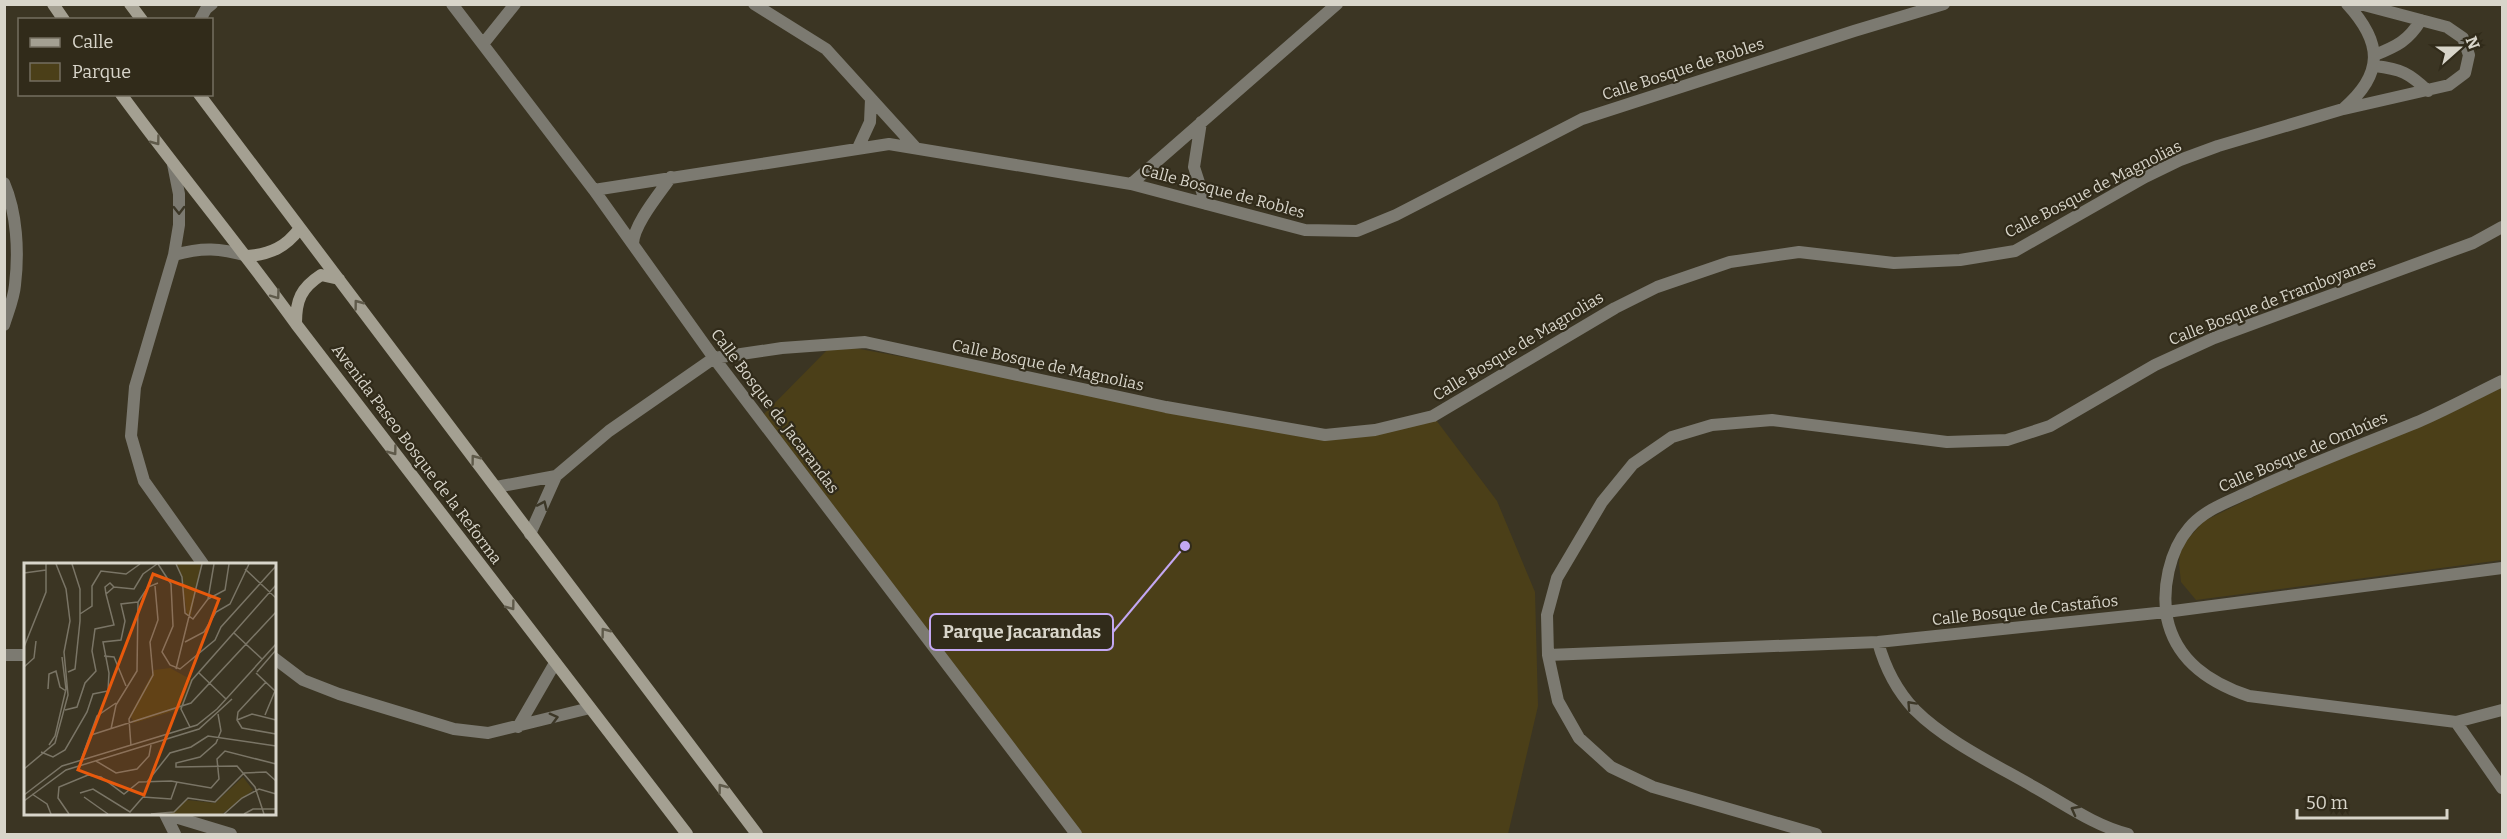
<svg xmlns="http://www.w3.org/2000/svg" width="2507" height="839" font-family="Bitter,serif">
	<rect width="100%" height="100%" fill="#3b3523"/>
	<path fill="#4b3f18" d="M833 344 1325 435 1433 416 1497 501 1535 592 1538 706 1508 834H1076L760 418Z
		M2502 387V560L2196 600 2181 582 2179 564 2180 553 2186 541 2204 521 2290 479 2425 425Z"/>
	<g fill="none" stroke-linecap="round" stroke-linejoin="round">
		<path stroke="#7c7a71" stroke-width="12" d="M452 4 594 190 714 358 1076 834
			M754 4 826 49 916 148
			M200 20 206 9 212 4
			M483 44 515 4
			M2375 55C2397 46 2408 41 2421 20
			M2375 66C2401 69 2409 73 2428 91
			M2344 109 2449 85 2465 73 2469 55 2463 38 2447 27 2360 4
			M1201 122 1194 167 1206 204
			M858 148 870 122 871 99
			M173 164 179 194V225L174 255 135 387 131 436 144 481 203 564
			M4 183C17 213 19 252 15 285 14 298 8 312 4 325
			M1131 184 1337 4
			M594 190 889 144 1131 184 1305 230 1357 231 1396 215 1582 119 1854 31 1944 4
			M633 244C633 225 660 193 671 177
			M174 255C203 247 219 248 248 256
			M2502 381C2475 394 2448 409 2420 421 2364 444 2307 465 2251 491 2230 501 2205 509 2189 528 2169 551 2162 589 2167 618 2176 661 2210 683 2249 696L2456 722 2502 710
			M496 487 556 476
			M530 534 556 476 609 431 714 358 782 348 865 342 1166 407 1325 435 1375 430 1433 416 1615 308 1657 287 1730 262 1799 252 1894 263 1960 260 2015 251 2145 177 2180 160 2218 146 2343 109C2384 74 2383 43 2347 4
			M1878 642C1885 668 1896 690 1915 710 1946 741 1996 765 2034 787 2063 803 2095 826 2128 834
			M4 655H26
			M1548 655 1878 642 2166 612 2502 568
			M274 658 303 680 339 694 454 729 488 733 590 708
			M2456 722 2502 788
			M518 727 555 663
			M165 814 231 834
			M165 814 175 834
			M1816 834 1653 787 1611 767 1579 738 1558 701 1548 655 1547 615 1557 578 1602 502 1633 464 1672 437 1712 425 1772 420 1947 442 2007 440 2050 426 2155 365 2214 338 2473 243 2502 227"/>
		<path stroke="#a4a092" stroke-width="12" d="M53 4 64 20
			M130 4 142 20
			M121 94C178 172 240 246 296 324L687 834
			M199 94 757 834
			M248 256C271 254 286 247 300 228
			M296 323C296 300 301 288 321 275L339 279"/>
	</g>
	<defs><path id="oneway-chevron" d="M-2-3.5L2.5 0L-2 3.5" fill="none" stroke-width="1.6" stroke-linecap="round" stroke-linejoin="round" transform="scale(1.5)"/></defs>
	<g stroke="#5f5a4a">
		<use href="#oneway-chevron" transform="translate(156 141) rotate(53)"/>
		<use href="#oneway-chevron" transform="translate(276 295) rotate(54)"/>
		<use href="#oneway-chevron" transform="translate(358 304) rotate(-127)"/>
		<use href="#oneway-chevron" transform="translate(393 451) rotate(53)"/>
		<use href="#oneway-chevron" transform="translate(475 459) rotate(-127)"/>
		<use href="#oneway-chevron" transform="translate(511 606) rotate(53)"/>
		<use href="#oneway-chevron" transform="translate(605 632) rotate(-127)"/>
		<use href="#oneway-chevron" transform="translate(722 788) rotate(-127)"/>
	</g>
	<g stroke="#3c3727">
		<use href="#oneway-chevron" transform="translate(179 210) rotate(89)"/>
		<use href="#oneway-chevron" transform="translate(543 505) rotate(-66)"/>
		<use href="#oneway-chevron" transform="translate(1911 705) rotate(-133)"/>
		<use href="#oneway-chevron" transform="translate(554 718) rotate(-15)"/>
		<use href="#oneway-chevron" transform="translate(2075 810) rotate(-152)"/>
	</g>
	<g text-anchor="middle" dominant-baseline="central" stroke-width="4.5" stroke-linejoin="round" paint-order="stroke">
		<g font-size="16" fill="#d8d5ca" stroke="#312b1a">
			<text transform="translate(1683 69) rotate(-18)">Calle Bosque de Robles</text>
			<text transform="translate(2093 189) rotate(-27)">Calle Bosque de Magnolias</text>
			<text transform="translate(1223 191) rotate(15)">Calle Bosque de Robles</text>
			<text transform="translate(2272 301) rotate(-21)">Calle Bosque de Framboyanes</text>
			<text transform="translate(1518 346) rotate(-31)">Calle Bosque de Magnolias</text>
			<text transform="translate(1048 365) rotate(12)">Calle Bosque de Magnolias</text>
			<text transform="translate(775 411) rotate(53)">Calle Bosque de Jacarandas</text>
			<text transform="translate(2303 452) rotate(-23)">Calle Bosque de Ombúes</text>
			<text transform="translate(417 454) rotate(53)">Avenida Paseo Bosque de la Reforma</text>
			<text transform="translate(2025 610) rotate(-6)">Calle Bosque de Castaños</text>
		</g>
	</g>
	<g transform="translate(24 563)">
		<rect width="252" height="252" fill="#3b3523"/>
		<path d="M152 1H177L167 53H163L158 14ZM146 105 168 117 157 146 110 160 106 152 130 107ZM219 214 229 227 198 251H130H146L163 237 191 240Z" fill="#4b3f18"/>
		<path fill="none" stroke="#7a7566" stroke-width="1.5" d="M134 1 147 21 149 63 138 89 146 102 156 106 191 77 197 64 252 3M152 1 158 14 161 50 169 56 184 36 190 1M221 6 252 35M0 10 22 7M82 31 81 24 86 20 90 24M184 36 201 27 205 1M56 51 68 43V23L77 8 102 11 116 1M210 70 238 96M161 79 180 69 192 49 206 41 225 1M0 84 22 29V1M80 93 90 94 102 123M0 104 10 95 12 78M152 106 178 1M44 109 51 106 56 58V26L48 1M174 109 202 136M233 109 252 87M232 110 251 128 241 152M242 119 214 149 213 157 218 165 252 171M24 126 25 111 32 108 36 124 42 128M41 147 53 144 61 120 72 108 68 88 71 66 90 62 82 31 90 24 110 26 119 11 133 1M194 151 197 168 192 180 176 194 152 200V204L213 203 231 224 240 251M213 157 228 151 252 157M166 164 157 146 168 117 252 22M87 166 92 142 113 108 114 39 124 24 134 20M67 172 167 140 252 49M25 182 31 173 42 126 38 94M107 183 105 156 129 112 126 79 134 57 131 23M17 189 29 194 41 187 63 149 69 131 84 128 85 110 79 79 97 77 101 58 97 41 114 39M57 197 73 153 92 140M72 198 92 210 113 206 125 193 127 182M0 206 31 180 44 132 40 89 46 58 42 26 32 1M123 219 146 190 167 184 184 173 252 183M56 230 69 226 106 249 119 234 147 236 153 219M8 231 23 241 27 251M0 232 38 203 173 162 193 146 252 81M60 234 84 251M0 238 42 207 175 166 208 136M45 251 34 235 35 224 64 212 77 214 100 231 115 219 147 218 187 225 195 216 193 196 201 188 252 201M127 251 150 249 164 235 191 239 220 210 242 209 252 218M200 251 218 235 235 226 252 231M220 251 229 246H252"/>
		<path fill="#e8590c" fill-opacity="0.15" stroke="#e8590c" stroke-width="3" d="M129 11 195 36 120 232 54 207Z"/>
		<rect width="252" height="252" fill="none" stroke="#d8d5ca" stroke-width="3"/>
	</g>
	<path fill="none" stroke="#c3a7f2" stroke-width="2" d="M1185 546L1113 632"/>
	<circle fill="#c3a7f2" stroke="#312b1a" stroke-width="2" cx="1185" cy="546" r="6"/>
	<rect fill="#312b1a" stroke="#c3a7f2" stroke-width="2" x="930" y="614" width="183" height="36" rx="6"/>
	<g font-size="18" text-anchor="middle" font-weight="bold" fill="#d8d5ca">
		<text x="1022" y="638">Parque Jacarandas</text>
	</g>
	<rect width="2507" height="839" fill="none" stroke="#d8d5ca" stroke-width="12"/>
	<rect x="18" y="18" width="195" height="78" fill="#312b1a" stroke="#746f60" stroke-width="1.5"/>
	<rect x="30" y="38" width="30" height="9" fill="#a4a092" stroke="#746f60" stroke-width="1.5"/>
	<text x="72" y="48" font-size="18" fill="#d8d5ca">Calle</text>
	<rect x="30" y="63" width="30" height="18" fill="#4b3f18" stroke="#746f60" stroke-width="1.5"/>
	<text x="72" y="78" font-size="18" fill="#d8d5ca">Parque</text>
	<g transform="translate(2459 48) rotate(69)" stroke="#312b1a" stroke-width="4.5" paint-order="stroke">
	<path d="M0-4.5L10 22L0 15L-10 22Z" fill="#d8d5ca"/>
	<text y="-9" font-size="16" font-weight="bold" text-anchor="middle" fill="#d8d5ca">N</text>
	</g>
	<path d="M2297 809v9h150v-9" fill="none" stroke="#d8d5ca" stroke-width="3"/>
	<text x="2306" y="809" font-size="18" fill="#d8d5ca" stroke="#312b1a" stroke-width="4.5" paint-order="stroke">50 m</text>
</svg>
